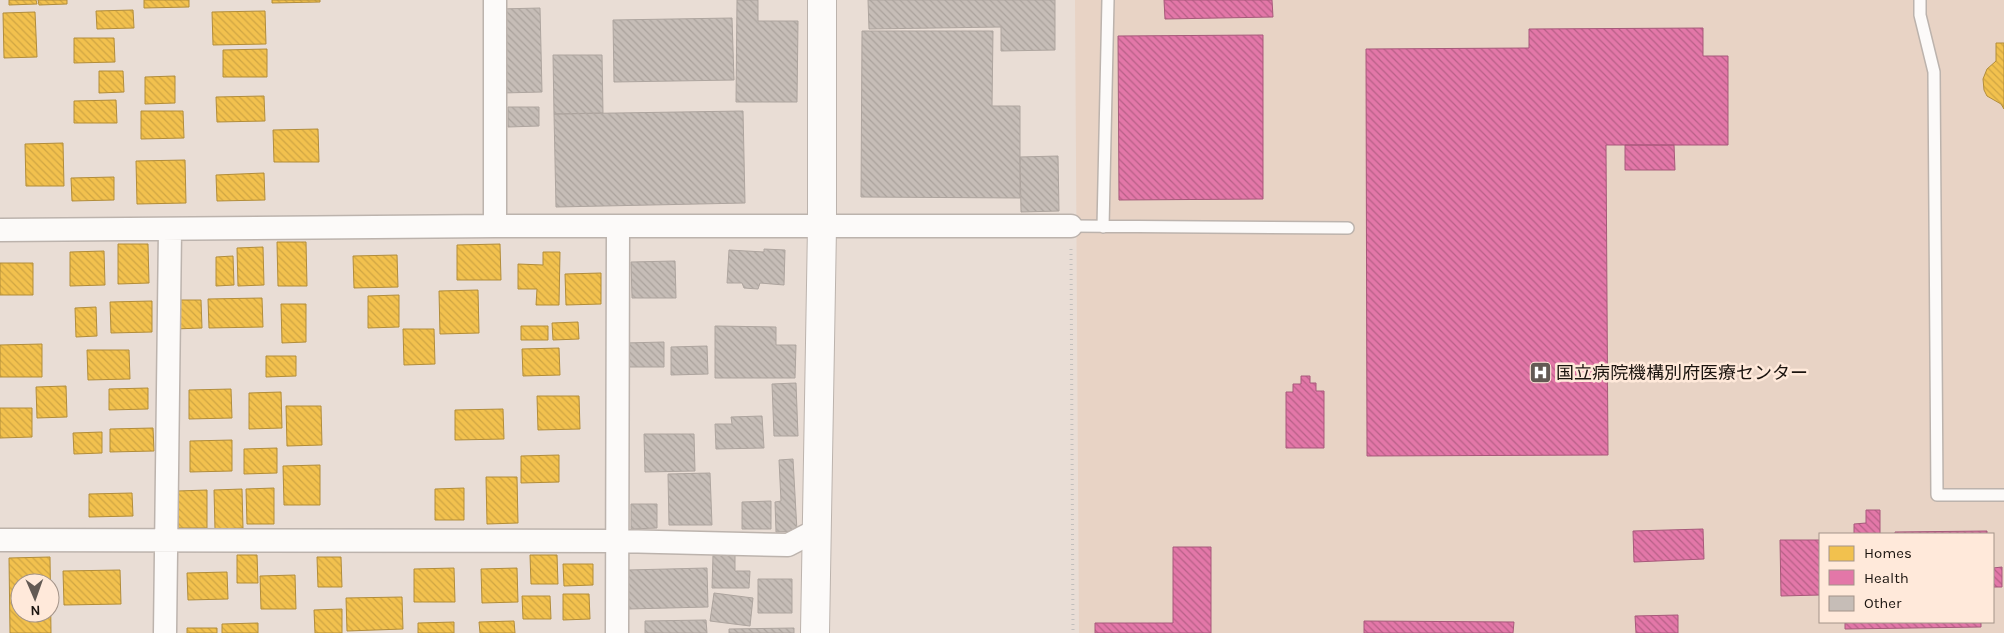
<svg xmlns="http://www.w3.org/2000/svg" width="2004" height="633" font-family="Karla,'Noto Sans JP',sans-serif">
	<defs>
		<pattern id="homes-back-hatch" width="6" height="6" patternUnits="userSpaceOnUse" patternTransform="scale(1.25)"><rect width="6" height="6" fill="#f2c14e"/><path d="M-1 5l2 2M0 0l6 6M5-1l2 2" fill="none" stroke="#cfa543"/></pattern>
		<pattern id="health-back-hatch" width="6" height="6" patternUnits="userSpaceOnUse" patternTransform="scale(1.25)"><rect width="6" height="6" fill="#e377a8"/><path d="M-1 5l2 2M0 0l6 6M5-1l2 2" fill="none" stroke="#b76087"/></pattern>
		<pattern id="building-back-hatch" width="6" height="6" patternUnits="userSpaceOnUse" patternTransform="scale(1.25)"><rect width="6" height="6" fill="#c6bdb7"/><path d="M-1 5l2 2M0 0l6 6M5-1l2 2" fill="none" stroke="#aaa29c"/></pattern>
	</defs>
	<rect width="100%" height="100%" fill="#e9ddd5"/>
	<path fill="#e8d3c5" fill-rule="evenodd" d="M1075 0H2004V633H1079ZM1820 534H1993V622H1820Z"/>
	<path fill="url(#homes-back-hatch)" stroke="#b28d3b" fill-rule="evenodd" d="M9 0H36L37 4 9 5Z
		M38 0H67V4L39 5Z
		M144 0H189V7L144 8Z
		M272 0H320V2L272 3Z
		M133 10 134 28 97 29 96 11Z
		M265 11 266 44 213 45 212 12Z
		M35 12 37 57 4 58 3 13Z
		M74 38H114L115 62 74 63Z
		M1996 43H2004V109L2001 104 1987 96 1984 90 1983 79 1987 69 1996 61Z
		M267 49V77H223V50Z
		M99 71H123L124 92 99 93Z
		M175 76V103L145 104V77Z
		M264 96 265 121 217 122 216 97Z
		M116 100 117 123H74V101Z
		M141 111H183L184 138 141 139Z
		M318 129 319 162H274L273 130Z
		M63 143 64 186H26L25 144Z
		M185 160 186 203 137 204 136 161Z
		M264 173 265 200 217 201 216 175Z
		M114 177V200L72 201 71 178Z
		M277 242H306L307 286H278Z
		M118 244H148L149 283 118 284Z
		M500 244 501 280H457V245Z
		M263 247 264 285 238 286 237 248Z
		M104 251 105 285 70 286V252Z
		M543 252H560L559 305H536L537 289H518V264L543 265Z
		M397 255 398 287 354 288 353 256Z
		M233 256 234 285 216 286V257Z
		M0 263H33V295H0Z
		M601 273V304L566 305 565 274Z
		M478 290 479 333 440 334 439 291Z
		M399 295V327L368 328V296Z
		M262 298 263 327 209 328 208 299Z
		M173 300H201L202 328 174 329Z
		M152 301V332L111 333 110 302Z
		M281 304H306V342L282 343Z
		M96 307 97 336 76 337 75 308Z
		M578 322 579 339 553 340 552 323Z
		M521 326H548V340H521Z
		M403 329H434L435 364 404 365Z
		M42 344V377H0V345Z
		M559 348 560 375 523 376 522 349Z
		M87 350H129L130 379 88 380Z
		M266 356H296V376L266 377Z
		M66 386 67 417 37 418 36 387Z
		M148 388V409L109 410V389Z
		M231 389 232 418 189 419V390Z
		M281 392 282 428 249 429V393Z
		M537 396H579L580 429 538 430Z
		M286 406H321L322 445 287 446Z
		M0 408H32V437L0 438Z
		M503 409 504 439 455 440V410Z
		M153 428 154 451 110 452V429Z
		M102 432V453L74 454 73 433Z
		M232 440V471L190 472V441Z
		M277 448V473L244 474V449Z
		M559 455V482L521 483V456Z
		M320 465V505H284L283 466Z
		M486 477H517L518 523 487 524Z
		M274 488V524H247L246 489Z
		M464 488V520H435V489Z
		M242 489 243 528 215 529 214 490Z
		M207 490V528H178L177 491Z
		M132 493 133 516 89 517V494Z
		M237 555H257L258 583H237Z
		M530 555H557L558 584H531Z
		M50 557 51 633H10L9 558ZM20 583H50V613H20Z
		M317 557H341L342 587H318Z
		M563 564H593V585L564 586Z
		M454 568 455 602H414V569Z
		M517 568 518 602 482 603 481 569Z
		M120 570 121 604 64 605 63 571Z
		M227 572 228 599 188 600 187 573Z
		M295 575 296 609H261L260 576Z
		M563 594H589L590 619 563 620Z
		M522 596H550L551 619H523Z
		M402 597 403 629 347 631 346 598Z
		M342 609V633H315L314 610Z
		M514 621 515 633H480L479 622Z
		M454 622V633H418V623Z
		M258 623V633H222V624Z
		M187 628H217V633H187Z"/>
	<path fill="url(#health-back-hatch)" stroke="#a7597a" d="M1164 0H1272L1273 17 1165 19Z
		M1703 28V56H1728V145H1606L1608 455 1367 456 1366 49 1529 48V29Z
		M1263 35V199L1119 200 1118 36Z
		M1625 145H1674L1675 170H1625Z
		M1301 376H1310V383H1316V391H1324V448H1286V392H1293V384H1301Z
		M1866 510H1880V534H1854V524L1866 523Z
		M1703 529 1704 559 1634 562 1633 531Z
		M1987 531V534H1895V532Z
		M1780 540H1820V595L1781 596Z
		M1173 547H1211V633H1095V623H1173Z
		M2002 567V587H1993V568Z
		M1678 615V633H1636L1635 616Z
		M1364 621 1514 622 1513 633H1364Z
		M1845 622H1981V627L1845 629Z"/>
	<path fill="url(#building-back-hatch)" stroke="#aea59f" d="M737 0H758V21H798L797 102H736Z
		M868 0H1055V50L1001 51V27L869 29Z
		M540 8 542 92 502 93 500 9Z
		M732 18 734 80 614 82 613 20Z
		M862 31H993L992 106H1020V198L861 197Z
		M553 55H602L603 113 554 114Z
		M508 107H539V126L508 127Z
		M743 111 745 203 556 207 554 114Z
		M1058 156 1059 211 1021 212 1020 157Z
		M764 249 785 250 784 285 760 283 758 289 744 288 742 283H727L729 250 764 252Z
		M675 261 676 298H632L631 262Z
		M715 326 776 327V345H796L795 378H715Z
		M664 342V367H626L625 343Z
		M707 346 708 374 671 375V347Z
		M796 383 798 436H774L772 384Z
		M762 416 764 448 716 449 715 424H732L731 417Z
		M644 434H694L695 471 645 472Z
		M793 459 797 531 776 532 775 502 781 501 779 460Z
		M710 473 712 525H669L668 474Z
		M771 501V529H742V502Z
		M631 504H657V528L631 529Z
		M713 555H735V571H750L749 588H712Z
		M707 568 708 607 628 609V570Z
		M758 579H792V613H758Z
		M714 593 753 598 750 626 710 621Z
		M706 620 707 633H645V621Z
		M794 628V633H729V629Z"/>
	<g fill="none" stroke-linecap="round" stroke-linejoin="round">
		<defs>
			<path id="service" d="M1920 0V15L1934 72 1937 495H2004
				M1071 226 1348 228
				M1103 227 1108 0"/>
			<path id="minor" d="M495 0V226
				M0 230 495 226H1071
				M0 540 617 541 788 545 817 530
				M165 633 170 230
				M617 633 618 227"/>
			<path id="tertiary" d="M815 633 822 227V0"/>
		</defs>
		<use href="#service" stroke="#bcb3ad" stroke-width="14"/>
		<use href="#minor" stroke="#bcb3ad" stroke-width="25"/>
		<use href="#tertiary" stroke="#bcb3ad" stroke-width="30"/>
		<path stroke="#c2bfbd" stroke-width="3" stroke-dasharray="1 4" stroke-linecap="butt" d="M1071 249 1073 633"/>
		<use href="#service" stroke="#fcfaf9" stroke-width="11"/>
		<use href="#minor" stroke="#fcfaf9" stroke-width="22"/>
		<use href="#tertiary" stroke="#fcfaf9" stroke-width="28"/>
	</g>
	<defs>
		<symbol id="hospital-square" viewBox="-11 -11 22 22"><rect x="-9" y="-9" width="18" height="18" rx="4" fill="#635a54" stroke="#ffe9da"/><path d="M-5-5h3v3.5h4V-5h3V5h-3V1.5h-4V5h-3Z" fill="#fff"/></symbol>
	</defs>
	<g fill-rule="evenodd">
		<use href="#hospital-square" x="1528" y="360" width="25" height="25"/>
	</g>
	<g text-anchor="middle" dominant-baseline="central" stroke-width="5" stroke-linejoin="round" paint-order="stroke">
		<g font-size="18" fill="#1b140f" stroke="#ffe9da" text-anchor="start">
			<text x="1556" y="373">国立病院機構別府医療センター</text>
		</g>
	</g>
	<rect x="1819" y="533" width="175" height="90" fill="#ffe9da" stroke="#a49489"/>
	<rect x="1829" y="546" width="25" height="15" fill="#f2c14e" stroke="#a49489"/>
	<text x="1864" y="558" font-size="15" fill="#1b140f">Homes</text>
	<rect x="1829" y="570" width="25" height="15" fill="#e377a8" stroke="#a49489"/>
	<text x="1864" y="583" font-size="15" fill="#1b140f">Health</text>
	<rect x="1829" y="596" width="25" height="15" fill="#c6bdb7" stroke="#a49489"/>
	<text x="1864" y="608" font-size="15" fill="#1b140f">Other</text>
	<g transform="translate(35 598) rotate(178)"><circle r="24" fill="#ffe9da" stroke="#a49489"/>
	<path d="M0-4L9 19L0 12L-9 19Z" fill="#635a54"/>
	<text y="-8" font-size="14" font-weight="bold" text-anchor="middle" fill="#1b140f">N</text>
	</g>
</svg>
